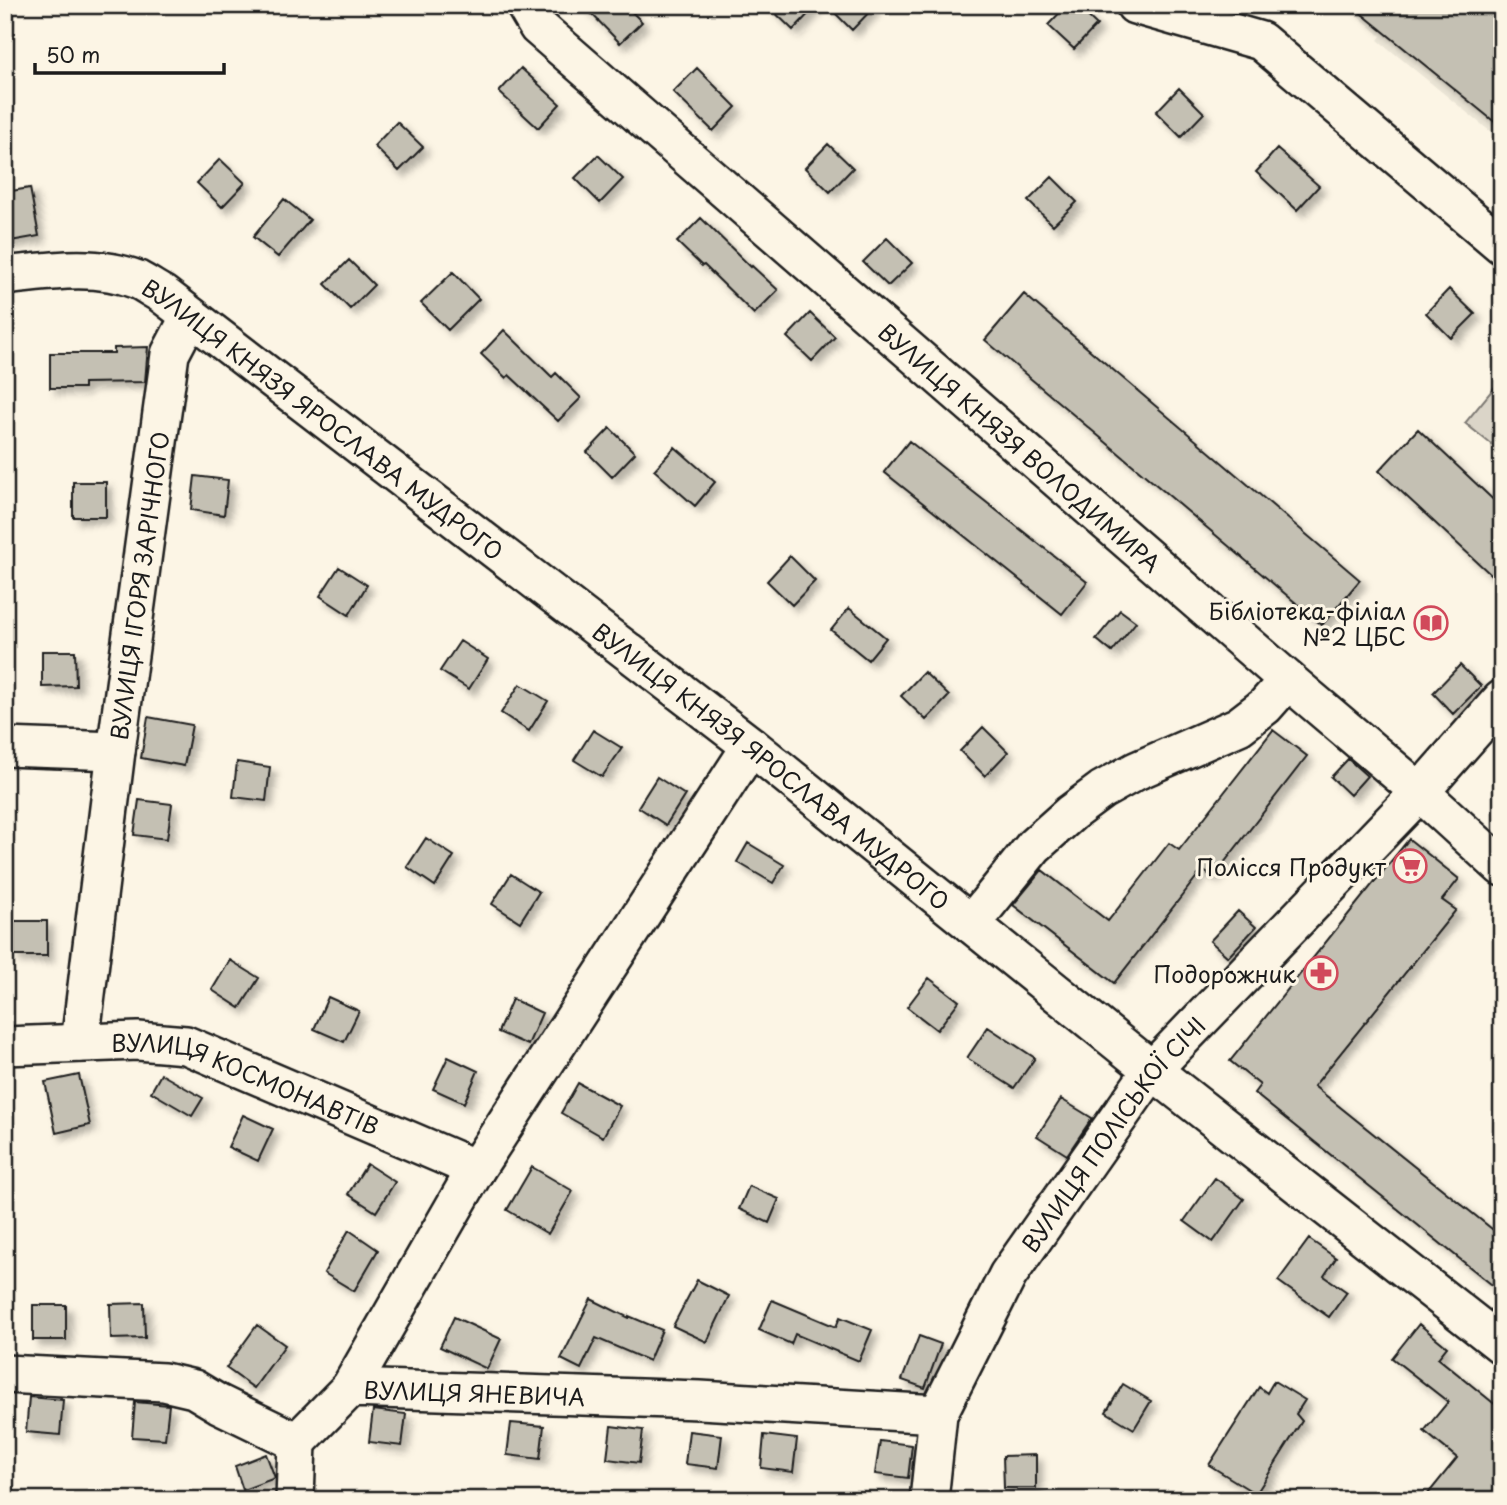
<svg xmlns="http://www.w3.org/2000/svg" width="1507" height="1505" font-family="'Playpen Sans',sans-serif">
	<defs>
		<filter id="shadow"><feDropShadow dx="6" dy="6" stdDeviation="3.5" flood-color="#0004"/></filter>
	</defs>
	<rect width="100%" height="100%" fill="#fcf5e5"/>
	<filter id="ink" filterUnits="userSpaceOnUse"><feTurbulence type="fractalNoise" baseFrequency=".0143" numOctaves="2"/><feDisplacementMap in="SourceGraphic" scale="14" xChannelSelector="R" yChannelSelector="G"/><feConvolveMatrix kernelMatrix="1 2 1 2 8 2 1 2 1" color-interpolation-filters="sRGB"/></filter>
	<g filter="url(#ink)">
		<path fill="#ebe5d6" d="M1346 5H1502V141L1378 40 1381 36Z"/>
		<path fill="#dbd5c8" stroke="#7c7872" stroke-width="2" d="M1502 378V453L1465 423Z"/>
		<path fill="#c4c0b3" stroke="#1c1c1c" stroke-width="2" filter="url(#shadow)" d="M583 5H625L642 22 620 43Z
			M767 5H817L793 30Z
			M827 5H876L852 30Z
			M1067 5H1076L1097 25 1074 49 1048 25Z
			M1351 5H1502V128Z
			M521 68 560 104 538 128 499 92Z
			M697 68 736 107 713 131 673 92Z
			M1179 88 1204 113 1181 137 1156 112Z
			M397 122 423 147 399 171 374 146Z
			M828 144 853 168 830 192 805 168Z
			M1277 149 1319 186 1297 210 1256 172Z
			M598 155 623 179 600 203 575 178Z
			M220 159 245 183 222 207 197 183Z
			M1052 177 1077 202 1053 225 1028 201Z
			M30 188 39 236 5 242V192Z
			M284 199 310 220 278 257 253 237Z
			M701 218 751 267 752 266 778 290 754 314 704 265 702 266 677 242Z
			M887 238 912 263 888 286 863 262Z
			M349 260 374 285 350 309 325 284Z
			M453 272 479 299 448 330 421 303Z
			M1449 289 1475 314 1451 338 1426 313Z
			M1024 294 1360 580 1322 625 985 340Z
			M810 313 835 337 812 361 787 337Z
			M504 330 552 377 556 373 581 398 558 421 509 375 506 378 481 354Z
			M148 347 145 382 84 383V388H50V353H114V348Z
			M610 428 635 453 612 477 587 452Z
			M1418 429 1502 508V585L1379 471Z
			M909 441 1087 582 1062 614 884 472Z
			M675 447 715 482 695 506 654 470Z
			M195 476 228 480 224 515 191 510Z
			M73 482H106V517H73Z
			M790 556 815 581 792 605 767 581Z
			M339 567 367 585 349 615 320 596Z
			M849 608 886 638 868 660 831 630Z
			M1120 610 1136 622 1112 652 1096 639Z
			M460 641 488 659 469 689 440 671Z
			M42 651H75L76 686 42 687Z
			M1460 665 1481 686 1453 714 1433 693Z
			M924 672 949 696 926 720 901 696Z
			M520 684 548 701 529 731 501 713Z
			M148 717 192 725 184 766 141 758Z
			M983 727 1008 752 985 776 960 751Z
			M593 730 622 748 602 777 574 760Z
			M1273 730 1307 756 1213 877 1202 870 1114 983 1013 905 1042 870 1108 921 1169 843 1179 850Z
			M1348 759 1367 776 1350 795 1331 777Z
			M237 762 270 767 266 801 233 797Z
			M657 777 685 795 666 825 638 807Z
			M139 800 172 804 167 839 134 835Z
			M426 838 454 856 435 886 407 867Z
			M1409 839 1459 879 1442 900 1456 910 1314 1086 1502 1237V1293L1254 1093 1260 1085 1230 1061Z
			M748 843 784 865 773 883 737 862Z
			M511 874 539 892 520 922 492 904Z
			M1238 911 1256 927 1228 957 1210 941Z
			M14 921H47V956H14Z
			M230 960 259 978 240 1008 212 990Z
			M929 978 959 1001 937 1030 907 1007Z
			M328 997 359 1011 344 1042 314 1029Z
			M512 999 542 1013 528 1045 498 1032Z
			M988 1027 1035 1058 1014 1088 967 1058Z
			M448 1057 478 1071 464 1103 433 1089Z
			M161 1074 203 1098 192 1116 151 1092Z
			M79 1075 90 1125 56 1133 45 1082Z
			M578 1083 620 1106 603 1137 561 1113Z
			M1061 1099 1092 1118 1067 1155 1037 1136Z
			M243 1115 273 1129 258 1161 228 1147Z
			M367 1164 395 1182 376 1212 348 1194Z
			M532 1167 573 1191 548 1234 507 1210Z
			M1215 1178 1244 1199 1213 1242 1184 1221Z
			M749 1186 779 1199 769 1223 739 1209Z
			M349 1230 378 1250 354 1291 324 1273Z
			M1309 1239 1336 1258 1324 1276 1347 1292 1329 1317 1278 1281Z
			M697 1280 729 1296 707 1342 673 1326Z
			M591 1299 629 1318V1316L662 1330 649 1361 596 1338 581 1369 561 1359Z
			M772 1300 836 1327 840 1317 872 1330 859 1361 795 1334 791 1344 759 1330Z
			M144 1303 145 1338 111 1339 110 1304Z
			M33 1305H66V1340H33Z
			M454 1317 501 1339 487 1369 440 1347Z
			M1419 1324 1447 1347 1438 1358 1502 1410V1500H1423L1457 1458 1424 1431 1448 1402 1392 1358Z
			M257 1325 285 1345 254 1388 226 1368Z
			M919 1336 941 1344 925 1388 902 1380Z
			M1274 1381 1305 1400 1296 1414 1302 1421 1256 1494 1209 1465 1259 1387 1267 1393Z
			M1123 1384 1151 1401 1134 1429 1106 1412Z
			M29 1397 63 1400 60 1435 26 1432Z
			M135 1402 169 1405 165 1439 132 1437Z
			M373 1410 406 1414 402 1446 369 1442Z
			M511 1423 544 1426 540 1459 507 1455Z
			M611 1426 643 1430 639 1463 607 1459Z
			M689 1431 722 1435 718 1468 685 1464Z
			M764 1435 797 1439 793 1472 761 1468Z
			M880 1441 912 1445 908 1478 875 1474Z
			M266 1454 275 1478 243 1490 235 1466Z
			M1036 1455V1488H1004L1003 1456Z"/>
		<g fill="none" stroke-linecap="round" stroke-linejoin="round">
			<defs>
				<g id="minor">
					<path id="s1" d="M525 5 538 27 1288 680 1420 792 1502 867"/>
					<path d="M1135 5 1261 41 1502 245"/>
					<path id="s2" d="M5 276C49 271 96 263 138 280 146 284 154 290 162 294L751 746 1152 1070 1502 1345"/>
					<path id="s3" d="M5 747 116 751 170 354 190 316"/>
					<path d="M971 924 1034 846 1071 813 1102 790 1136 771 1239 726 1265 706 1288 680"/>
					<path d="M80 1043 116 751"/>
					<path id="s4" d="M5 1046 138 1041 186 1045 476 1169"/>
					<path id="s5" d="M5 1374 164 1382 194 1389 219 1404 297 1442 350 1388 700 1400 938 1414"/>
					<path d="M350 1388 476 1169 751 746"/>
					<path d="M295 1500 297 1442"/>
					<path id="s6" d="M929 1500 938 1414 1008 1275 1152 1070 1420 792 1502 699"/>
				</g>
			</defs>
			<use href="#minor" stroke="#1c1c1c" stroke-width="42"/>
			<use href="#minor" stroke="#fcf5e5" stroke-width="37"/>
		</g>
	</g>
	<defs>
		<symbol id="library-ring" viewBox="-11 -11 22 22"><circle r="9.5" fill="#fcf5e5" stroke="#d1495b" stroke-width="1.5"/><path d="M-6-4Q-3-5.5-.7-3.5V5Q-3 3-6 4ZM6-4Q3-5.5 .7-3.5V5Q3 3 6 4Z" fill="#d1495b"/></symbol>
		<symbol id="supermarket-ring" viewBox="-11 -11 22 22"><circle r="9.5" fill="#fcf5e5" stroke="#d1495b" stroke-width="1.5"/><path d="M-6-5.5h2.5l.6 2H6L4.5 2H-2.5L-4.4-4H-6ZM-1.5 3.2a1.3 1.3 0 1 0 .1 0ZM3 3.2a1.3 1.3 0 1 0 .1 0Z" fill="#d1495b"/></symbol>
		<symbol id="pharmacy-ring" viewBox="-11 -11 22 22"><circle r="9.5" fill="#fcf5e5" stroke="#d1495b" stroke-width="1.5"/><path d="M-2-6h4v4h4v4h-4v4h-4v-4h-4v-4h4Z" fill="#d1495b"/></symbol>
	</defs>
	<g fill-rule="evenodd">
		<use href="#library-ring" x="1412" y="604" width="38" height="38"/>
		<use href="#supermarket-ring" x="1391" y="847" width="38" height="38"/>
		<use href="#pharmacy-ring" x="1302" y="954" width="38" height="38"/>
	</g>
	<g text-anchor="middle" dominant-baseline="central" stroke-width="6" stroke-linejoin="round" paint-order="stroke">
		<g font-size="23" fill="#1c1c1c" stroke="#fcf5e5">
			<text stroke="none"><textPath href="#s2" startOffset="366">ВУЛИЦЯ КНЯЗЯ ЯРОСЛАВА МУДРОГО</textPath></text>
			<text stroke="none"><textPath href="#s1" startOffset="665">ВУЛИЦЯ КНЯЗЯ ВОЛОДИМИРА</textPath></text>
			<text stroke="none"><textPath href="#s3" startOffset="278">ВУЛИЦЯ ІГОРЯ ЗАРІЧНОГО</textPath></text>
			<text stroke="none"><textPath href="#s2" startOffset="933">ВУЛИЦЯ КНЯЗЯ ЯРОСЛАВА МУДРОГО</textPath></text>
			<text stroke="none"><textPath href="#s4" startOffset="248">ВУЛИЦЯ КОСМОНАВТІВ</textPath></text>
			<text stroke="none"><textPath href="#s6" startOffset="418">ВУЛИЦЯ ПОЛІСЬКОЇ СІЧІ</textPath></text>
			<text stroke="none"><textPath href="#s5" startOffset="506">ВУЛИЦЯ ЯНЕВИЧА</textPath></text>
		</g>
		<g font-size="23" fill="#1c1c1c" stroke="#fcf5e5" text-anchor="end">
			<text x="1406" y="610">Бібліотека-філіал<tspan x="1406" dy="26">№2 ЦБС</tspan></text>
			<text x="1386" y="866">Полісся Продукт</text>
			<text x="1296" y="973">Подорожник</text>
		</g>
	</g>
	<rect width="1507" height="1505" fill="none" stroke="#fcf5e5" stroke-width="28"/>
	<rect x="14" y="14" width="1479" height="1477" fill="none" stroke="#1c1c1c" stroke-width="2.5" filter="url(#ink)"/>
	<path d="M35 63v10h189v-10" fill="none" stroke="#1c1c1c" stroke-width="3.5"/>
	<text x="46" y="63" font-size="21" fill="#1c1c1c" stroke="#fcf5e5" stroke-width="5" paint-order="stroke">50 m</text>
</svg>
